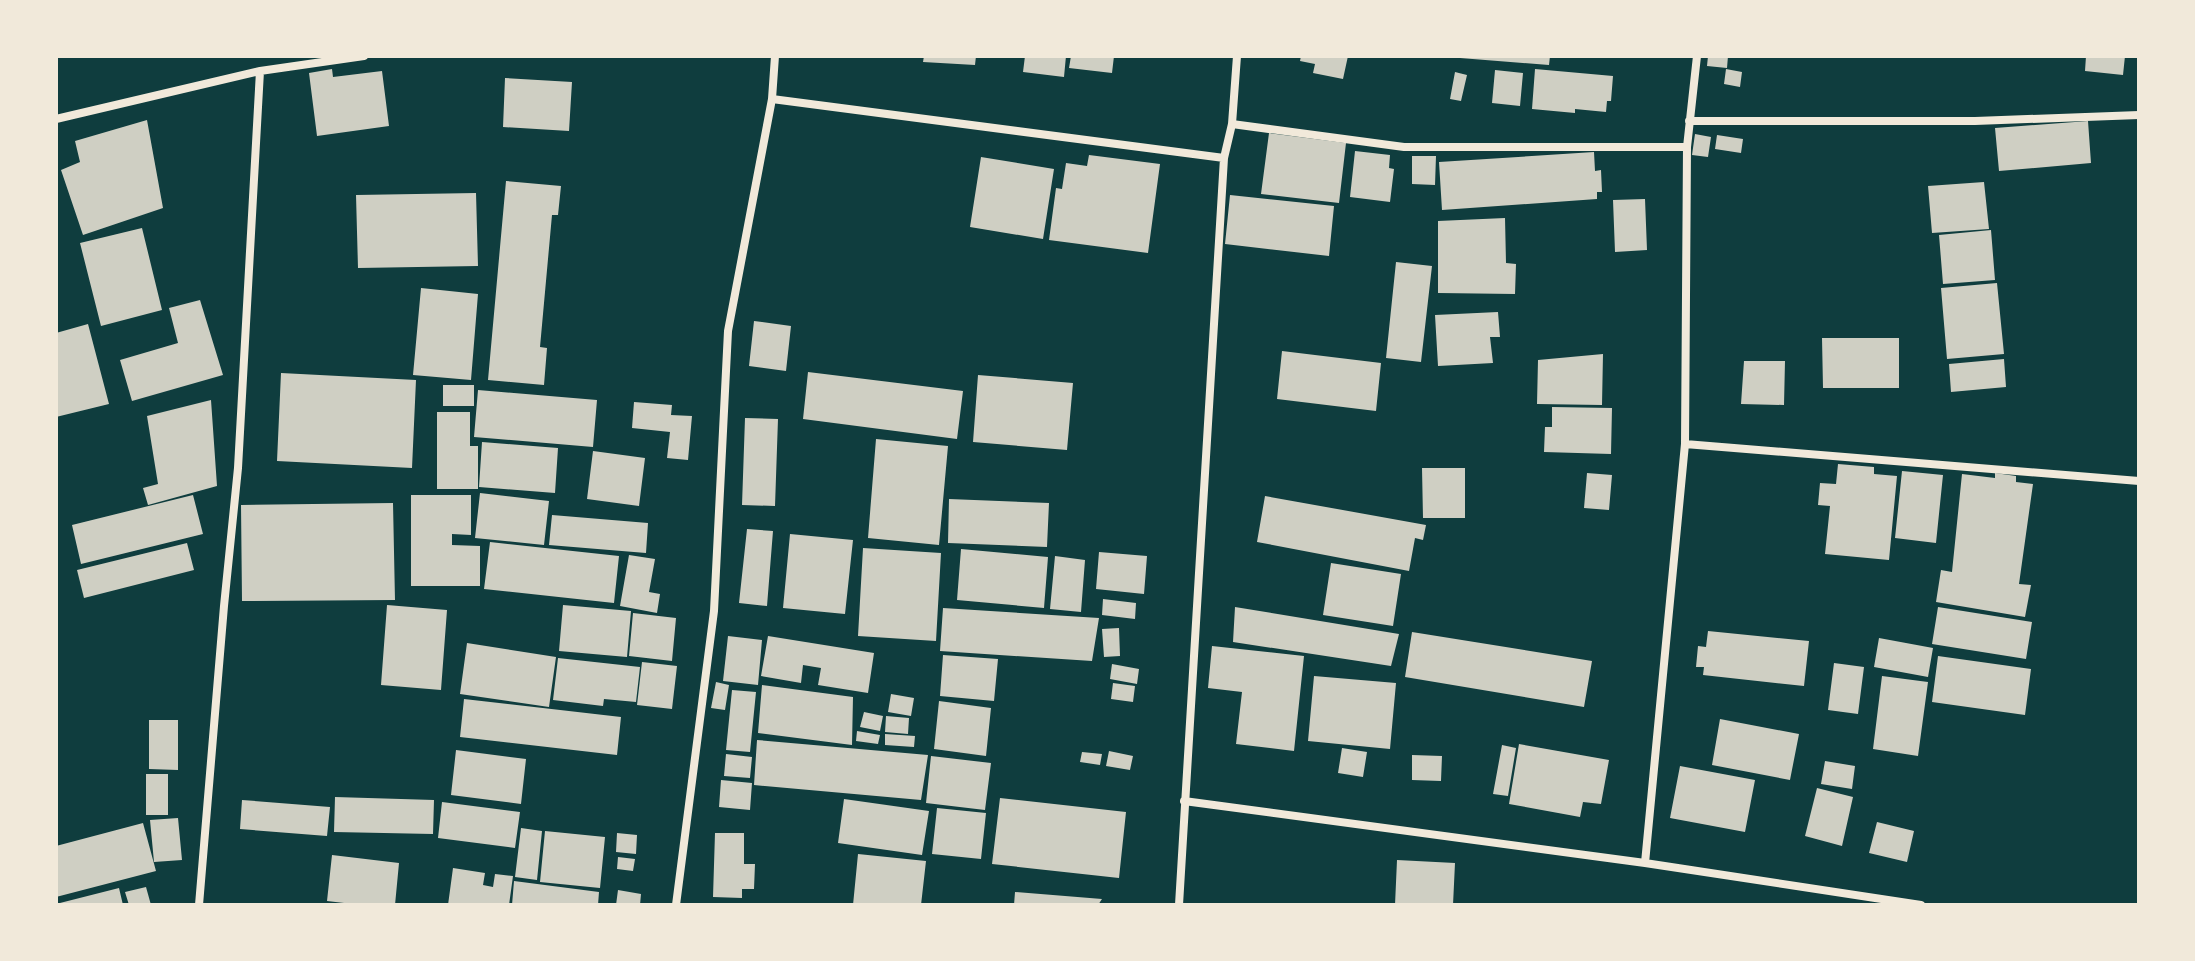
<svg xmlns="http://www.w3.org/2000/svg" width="2195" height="961" font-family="'Space Grotesk',sans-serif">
	<rect width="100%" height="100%" fill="#0f3d3e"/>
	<path fill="#cfcfc3" d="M924 56H976L975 65 923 62Z
		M1025 56H1066L1064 77 1023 72Z
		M1071 56H1114L1112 73 1069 68Z
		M1301 56H1348L1343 79 1313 73 1315 64 1300 61Z
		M1460 56H1550L1549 65 1460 58Z
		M1708 56H1728L1727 68 1707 66Z
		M2086 56H2125L2123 75 2085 71Z
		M332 69 333 77 382 71 389 126 317 136 309 73Z
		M1535 69 1613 76 1611 101H1607L1606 112 1575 109V113L1532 109Z
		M1726 69 1742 72 1740 87 1724 84Z
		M1495 70 1523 73 1520 106 1492 103Z
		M1455 72 1467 75 1461 101 1450 99Z
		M505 78 572 82 569 131 503 127Z
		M147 120 163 208 83 235 61 170 80 162 75 141Z
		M2088 121 2091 163 1999 171 1995 128Z
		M1269 133 1346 143 1339 203 1261 194Z
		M1695 134 1711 137 1708 157 1692 155Z
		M1717 135 1743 139 1741 153 1715 149Z
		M1355 151 1390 155 1389 168 1394 169 1390 202 1350 197Z
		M1594 152 1595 171 1601 170 1602 192H1597V199L1442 210 1439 162Z
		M1089 155 1160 164 1148 253 1049 240 1056 188 1062 189 1066 163 1087 166Z
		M1412 156H1436L1435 185 1412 184Z
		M981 157 1054 169 1043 239 970 227Z
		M506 181 561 186 558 215H552L540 347 547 348 544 385 488 380Z
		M1984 182 1989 229 1932 233 1928 186Z
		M476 193 478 266 358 268 356 195Z
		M1230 195 1334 206 1329 256 1225 244Z
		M1645 199 1647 250 1615 252 1613 200Z
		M1505 218 1506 263 1516 264 1515 294 1438 293V221Z
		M142 228 162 310 101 326 80 243Z
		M1991 230 1995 280 1943 284 1939 235Z
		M1396 262 1432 266 1421 362 1386 358Z
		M1997 283 2004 354 1947 359 1941 288Z
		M421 288 478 294 471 380 413 375Z
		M200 300 223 375 132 401 120 360 178 343 169 308Z
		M1498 312 1500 337H1490L1493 363 1438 366 1435 315Z
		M754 321 791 326 786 371 749 366Z
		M88 324 109 404 56 417V333Z
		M1822 338H1899V388H1823Z
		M1282 351 1381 363 1376 411 1277 399Z
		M1603 354 1602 405 1537 404 1538 360Z
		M2004 359 2006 387 1951 392 1949 364Z
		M1744 361H1785L1784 405 1741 404Z
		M808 372 963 391 957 439 803 419Z
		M281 373 416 380 412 468 277 461Z
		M978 375 1073 383 1067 450 973 442Z
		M443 385H474V406H443Z
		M478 390 597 400 593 447 474 437Z
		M211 400 217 486 148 505 143 488 158 484 147 416Z
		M634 402 672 405 671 415 692 416 688 460 667 458 670 432 632 428Z
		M1552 407 1612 408 1611 454 1544 452 1545 427H1552Z
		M437 412H470V446H478V489H437Z
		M745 418 778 419 775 506 742 505Z
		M876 439 948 446 939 545 868 538Z
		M482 442 558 448 555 493 479 487Z
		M593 451 645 458 639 506 587 499Z
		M1838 464 1874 467V474L1897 476 1889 560 1825 554 1830 506 1818 505 1820 483 1836 484Z
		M1422 468H1465V518H1423Z
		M1902 471 1943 475 1936 543 1895 538Z
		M1587 473 1612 475 1609 510 1584 508Z
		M1995 473 2016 476V482L2033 484 2019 584 2031 585 2025 617 1936 602 1941 570 1952 572 1962 474 1995 478Z
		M480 493 549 501 544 545 475 538Z
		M193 495 203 534 81 564 72 525Z
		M411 495H471V535L452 534V545L480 546V586H411Z
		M1265 496 1426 525 1423 540 1415 538 1409 571 1257 542Z
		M949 499 1049 503 1047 547 948 543Z
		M393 503 395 600 242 601 241 505Z
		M552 515 648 523 646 553 549 545Z
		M747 529 773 531 767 606 739 603Z
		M790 534 853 540 845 614 783 608Z
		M490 542 619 556 614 603 484 589Z
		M187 543 194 570 84 598 77 570Z
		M863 548 941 553 936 641 858 636Z
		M961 549 1048 557 1044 608 957 600Z
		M1099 552 1147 556 1144 594 1096 589Z
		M629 555 655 559 649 592 660 594 657 613 620 606Z
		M1055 556 1085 560 1081 612 1050 609Z
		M1331 563 1401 574 1393 626 1323 615Z
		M1103 599 1136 603 1135 619 1102 615Z
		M387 605 447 610 441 690 381 685Z
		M563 605 631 611 627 657 559 651Z
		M1235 607 1399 634 1391 666 1233 642Z
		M1938 607 2032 622 2026 659 1932 644Z
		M943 608 1099 618 1092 661 940 651Z
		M633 613 676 618 672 661 629 656Z
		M1119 628 1120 656 1104 657 1102 629Z
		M1708 631 1809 641 1804 686 1703 675 1704 667H1696L1698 646 1706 647Z
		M1412 632 1592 661 1584 707 1405 677Z
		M728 636 762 640 758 685 723 681Z
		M768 636 874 653 868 693 818 685 821 668 803 665 801 683 761 676Z
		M1879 638 1933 648 1928 677 1874 667Z
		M467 643 556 657 549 707 460 694Z
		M1212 646 1304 656 1294 751 1236 744 1242 692 1208 688Z
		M943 655 998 659 994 701 940 696Z
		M1938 656 2031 669 2025 715 1932 702Z
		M558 658 640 667 636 702 604 699 603 706 553 700Z
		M642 662 677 666 672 709 637 705Z
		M1834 663 1864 667 1858 714 1828 710Z
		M1112 664 1139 669 1137 684 1110 679Z
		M1314 676 1396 683 1390 749 1308 741Z
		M1882 676 1928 682 1918 756 1873 749Z
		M716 682 729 685 725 710 711 708Z
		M1113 683 1135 686 1133 702 1111 699Z
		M762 685 853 697 852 745 758 733Z
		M732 690 756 692 750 752 726 750Z
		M891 694 914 698 911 716 888 712Z
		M464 699 621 717 617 755 460 737Z
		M939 701 991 708 986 756 934 749Z
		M864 712 883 716 880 731 860 727Z
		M886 716 909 718 908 734 885 732Z
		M1720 719 1799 734 1790 780 1712 765Z
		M149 720H178V770L149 769Z
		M857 731 880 735 878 744 856 741Z
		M885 734 915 736 914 747 885 745Z
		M757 740 928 755 921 800 754 785Z
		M1519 744 1609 760 1601 804 1583 802 1580 817 1509 804Z
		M1502 745 1516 748 1508 796 1493 794Z
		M1342 748 1367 752 1363 777 1338 773Z
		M456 750 526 759 521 804 451 795Z
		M1109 751 1133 756 1130 770 1106 766Z
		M1082 752 1102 754 1100 765 1080 762Z
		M726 754 752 757 750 778 724 776Z
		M1412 755 1442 756 1441 781 1412 780Z
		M931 756 991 763 985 810 926 803Z
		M1825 761 1855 766 1852 789 1821 784Z
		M1680 766 1755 780 1745 832 1670 818Z
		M146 774H168V815H146Z
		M721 780 752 783 750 810 719 807Z
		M1817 788 1853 797 1842 846 1805 836Z
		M335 797 434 800 433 834 334 832Z
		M1000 798 1126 812 1119 878 992 864Z
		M844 799 929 811 922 855 838 843Z
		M242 800 330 807 327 836 240 829Z
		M442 802 520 812 515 848 438 838Z
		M937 808 986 813 981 859 932 854Z
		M178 818 182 860 154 862 150 820Z
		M1877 822 1914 831 1907 862 1869 853Z
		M143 823 156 871 56 897V846Z
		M521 828 542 831 537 880 515 877Z
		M545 831 605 837 600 888 540 882Z
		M617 833 637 835 636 854 616 852Z
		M715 833H744V864H755L754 889H742V898L713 897Z
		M858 854 926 861 921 905H853Z
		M332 855 399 863 395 905H361L327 901Z
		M618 857 635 859 633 871 617 869Z
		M1397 860 1455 863 1453 905H1395Z
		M453 868 485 873 483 885 493 887 495 874 513 876 509 905H448Z
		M514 881 599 892 598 905H512Z
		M146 887 151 905H129L125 892Z
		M119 888 123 905H56V904Z
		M618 890 641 894 640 905H616Z
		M1015 892 1102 899 1098 905H1014Z"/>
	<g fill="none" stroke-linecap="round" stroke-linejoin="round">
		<path stroke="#f1e9da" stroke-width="8" d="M772 99 1224 158
			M56 119 260 71 364 56
			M1689 121H1975L2139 115
			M1232 124 1404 147H1687L1697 56
			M1687 147 1685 444 2139 481
			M1184 801 1645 863 1921 905
			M1645 863 1685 444
			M199 905 224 606 238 468 260 71
			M676 905 714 611 728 331 772 99 775 56
			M1179 905 1224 158 1232 124 1237 56"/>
	</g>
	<rect width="2195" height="961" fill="none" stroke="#f1e9da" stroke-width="116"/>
</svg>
